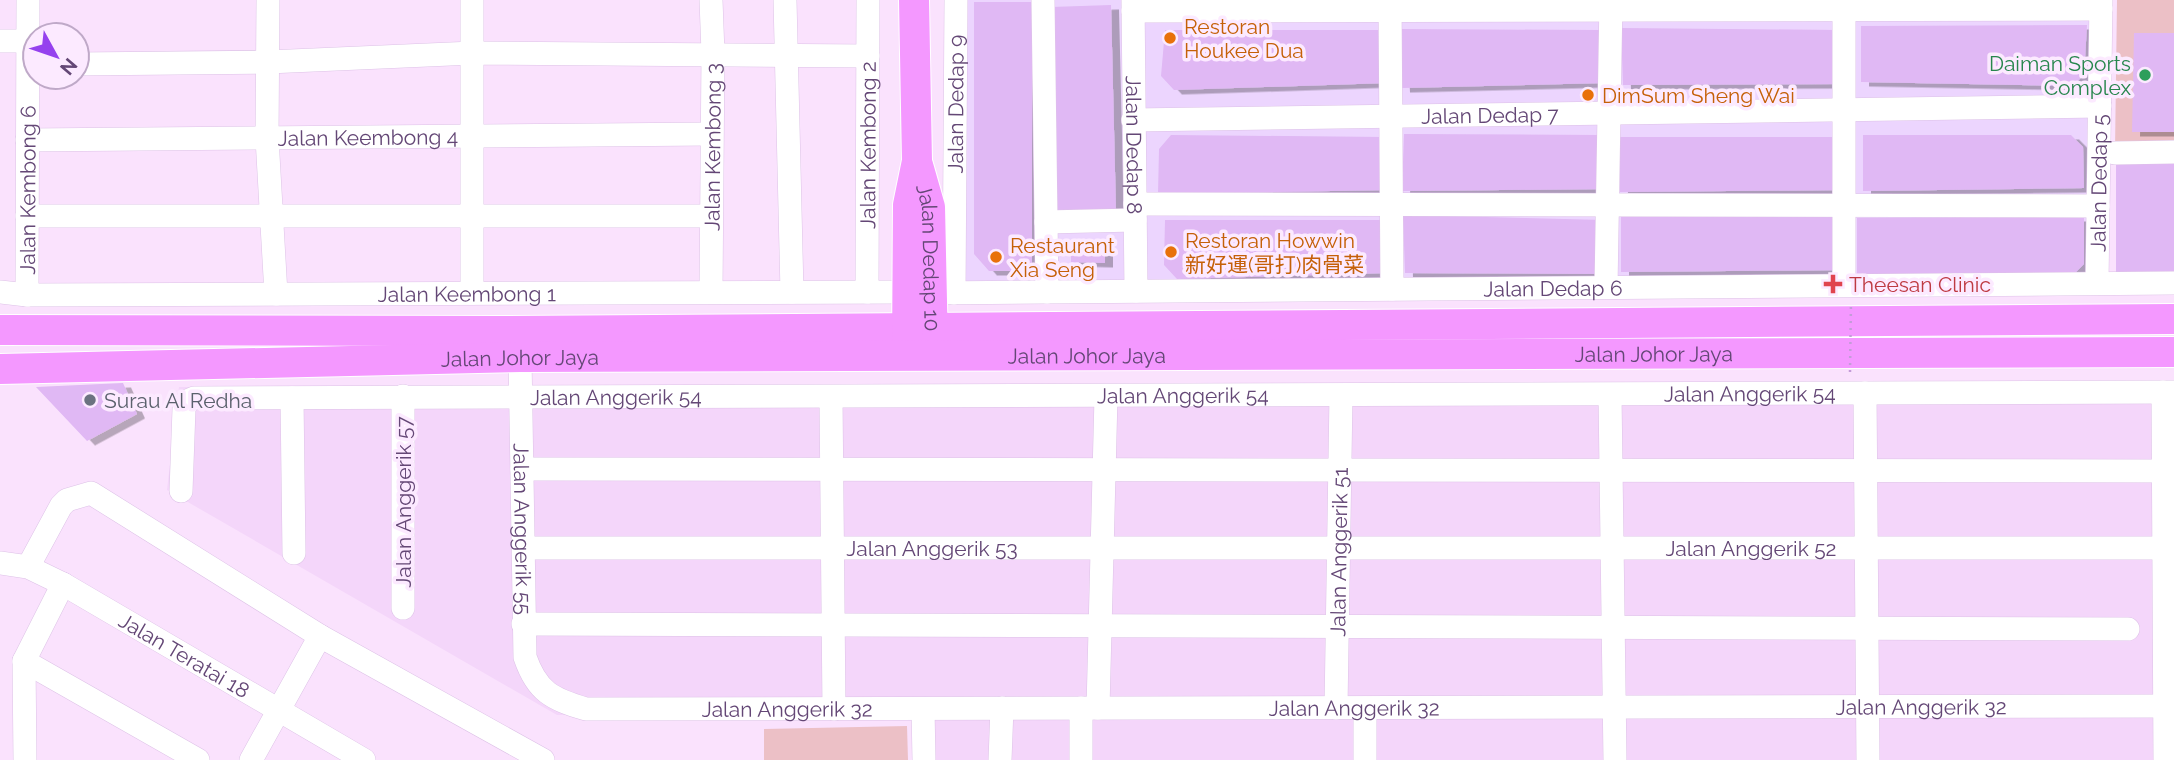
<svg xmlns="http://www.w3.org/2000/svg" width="2174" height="760" font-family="Raleway,'Noto Sans SC',sans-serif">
	<defs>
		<filter id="shadow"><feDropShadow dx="8" dy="4.5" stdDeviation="0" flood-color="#0004"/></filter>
	</defs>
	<rect width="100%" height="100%" fill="#fae2fd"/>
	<path fill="#f4d6fa" d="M179 387 2174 389V760H914L913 718 557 715 167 490Z"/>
	<path fill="#ecd5fe" d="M962 0H2109L2095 281 961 285Z"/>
	<path fill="#ecc0c6" d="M2117 0H2174V150H2115Z
		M907 726 908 760H764V729Z"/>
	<path fill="#e0b8f4" filter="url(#shadow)" d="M974 2H1032V271H989L974 254Z
		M1111 5 1116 213 1056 215 1051 7Z
		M2087 25 2084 75 2072 86 1861 82V26Z
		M1621 28 1841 30V84L1623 85Z
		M1399 29 1602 30 1603 83 1402 88Z
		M1165 30H1386V83L1174 90 1161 76Z
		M2134 33H2174V132H2132Z
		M1404 134 1604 135 1605 189 1402 191Z
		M1171 135 1386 137V190L1158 194 1159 149Z
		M1863 135H2071L2083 147 2084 188 1863 191Z
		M1619 137H1841V190L1620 192Z
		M2174 157V272H2116V158Z
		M1403 215 1604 220V274L1405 273Z
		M1621 216H1842L1843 270 1621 272Z
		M2084 217V264L2073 275 1857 274V218Z
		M1165 220H1386V273L1177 279 1164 265Z
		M1071 245 1105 246V263L1071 262Z
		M123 383 137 414 87 441 36 387Z"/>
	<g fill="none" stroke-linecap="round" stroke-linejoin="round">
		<defs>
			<g id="minor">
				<path d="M268 0 267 138 276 294"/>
				<path d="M785 0 792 292"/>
				<path d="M1043 0 1047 292"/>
				<path id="s1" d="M1133 0 1136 291"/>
				<path d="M1390 0 1392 289"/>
				<path d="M1133 11 2101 9"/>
				<path d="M0 41H28"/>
				<path d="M77 64 268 62 473 53 868 56"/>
				<path id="s2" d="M1133 120 2100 106"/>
				<path id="s3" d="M27 140 710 134"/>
				<path d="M2115 153 2174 152"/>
				<path d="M1135 204 2098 206"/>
				<path d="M27 216H711"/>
				<path d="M1046 222 1135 220"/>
				<path id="s4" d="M2097 283 2101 0"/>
				<path d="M1844 285V0"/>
				<path d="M1606 287 1611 0"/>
				<path id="s5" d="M0 292 27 295 908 292"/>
				<path id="s6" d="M711 292 713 53 711 0"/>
				<path id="s7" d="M867 292 868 0"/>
				<path d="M472 293V0"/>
				<path id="s8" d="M932 293 2174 283"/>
				<path id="s9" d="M954 293 956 0"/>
				<path id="s10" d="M27 295 28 0"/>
				<path id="s11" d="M520 357 525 657C537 692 552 699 586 709L2174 706"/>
				<path d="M2163 392 2165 760"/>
				<path d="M1865 393 1868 760"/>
				<path d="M1610 395 1615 760"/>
				<path d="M403 396V608"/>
				<path d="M292 398 294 553"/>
				<path d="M831 398 834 709"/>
				<path d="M522 469 2164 471"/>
				<path id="s12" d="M181 491 184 409 187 401 194 398 2174 392"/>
				<path id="s13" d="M524 548H2164"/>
				<path id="s14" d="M0 563 28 567 63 584 364 760"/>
				<path d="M28 567 61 506 67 500 91 493 320 636 543 760"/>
				<path d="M523 624 2128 629"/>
				<path d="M24 661 198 760"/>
				<path d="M1081 708V760"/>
				<path d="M1098 708 1106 397"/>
				<path id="s15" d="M1336 708 1341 396"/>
				<path d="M1365 708V760"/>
				<path d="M923 709 924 760"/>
				<path d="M25 760 24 661 63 584"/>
				<path d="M251 760 320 636"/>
				<path d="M1000 760 1002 708"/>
			</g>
			<g id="major">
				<path id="s16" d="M918 165 930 207 933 348"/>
				<path d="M0 330 503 331 2174 319"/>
				<path d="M907 349 908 205 917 161 914 0"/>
				<path id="s17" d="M0 369 520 357 2174 352"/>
			</g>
		</defs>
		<use href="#minor" stroke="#ddc2e7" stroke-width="24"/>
		<use href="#major" stroke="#fff" stroke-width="32"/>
		<use href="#minor" stroke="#fff" stroke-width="23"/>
		<use href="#major" stroke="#f498ff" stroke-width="30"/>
		<path stroke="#c49bd9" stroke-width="2.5" stroke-dasharray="2 5" stroke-linecap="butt" d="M1850 372 1851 302"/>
	</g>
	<g fill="#e8710a" stroke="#fceaff" stroke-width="2.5">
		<circle cx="1170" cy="38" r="7"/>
		<circle cx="1588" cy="95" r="7"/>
		<circle cx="1171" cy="252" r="7"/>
		<circle cx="996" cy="257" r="7"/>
	</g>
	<circle fill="#2e9e5b" stroke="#fceaff" stroke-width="2.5" cx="2145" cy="75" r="7"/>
	<path fill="#e0444e" stroke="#fceaff" stroke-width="2.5" d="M1829.5 273.5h7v7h7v7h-7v7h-7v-7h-7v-7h7z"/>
	<circle fill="#6b7280" stroke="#fceaff" stroke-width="2.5" cx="90" cy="400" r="7"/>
	<g text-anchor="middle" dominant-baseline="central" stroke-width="7" stroke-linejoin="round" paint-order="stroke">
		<g font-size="21" fill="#c56008" stroke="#fceaff" text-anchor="start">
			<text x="1184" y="26">Restoran<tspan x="1184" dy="24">Houkee Dua</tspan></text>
			<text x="1602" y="95">DimSum Sheng Wai</text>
			<text x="1185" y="240">Restoran Howwin<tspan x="1185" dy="24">新好運(哥打)肉骨菜</tspan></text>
			<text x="1010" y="245">Restaurant<tspan x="1010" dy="24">Xia Seng</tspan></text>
		</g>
		<g font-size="21" fill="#27864d" stroke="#fceaff" text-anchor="end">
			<text x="2131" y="63">Daiman Sports<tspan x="2131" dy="24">Complex</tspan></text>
		</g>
		<g font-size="21" fill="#644776" stroke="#fceaff">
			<text stroke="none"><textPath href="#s9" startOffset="189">Jalan Dedap 9</textPath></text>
			<text stroke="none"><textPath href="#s2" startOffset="357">Jalan Dedap 7</textPath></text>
			<text stroke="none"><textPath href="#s3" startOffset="341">Jalan Keembong 4</textPath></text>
			<text stroke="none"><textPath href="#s6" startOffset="145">Jalan Kembong 3</textPath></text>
			<text stroke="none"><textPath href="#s7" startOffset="147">Jalan Kembong 2</textPath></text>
			<text stroke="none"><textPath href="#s1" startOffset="145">Jalan Dedap 8</textPath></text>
			<text stroke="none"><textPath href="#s4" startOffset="100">Jalan Dedap 5</textPath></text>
			<text stroke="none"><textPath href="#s10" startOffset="105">Jalan Kembong 6</textPath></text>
			<text stroke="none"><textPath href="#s16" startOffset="94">Jalan Dedap 10</textPath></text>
			<text stroke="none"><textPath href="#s8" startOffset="621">Jalan Dedap 6</textPath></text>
			<text stroke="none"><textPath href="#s5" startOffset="467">Jalan Keembong 1</textPath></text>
			<text stroke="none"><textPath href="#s17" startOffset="1654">Jalan Johor Jaya</textPath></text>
			<text stroke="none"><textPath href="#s17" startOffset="1087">Jalan Johor Jaya</textPath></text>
			<text stroke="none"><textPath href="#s17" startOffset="520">Jalan Johor Jaya</textPath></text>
			<text stroke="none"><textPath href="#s12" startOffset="1654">Jalan Anggerik 54</textPath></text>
			<text stroke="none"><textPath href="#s12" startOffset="1087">Jalan Anggerik 54</textPath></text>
			<text stroke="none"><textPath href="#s12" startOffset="520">Jalan Anggerik 54</textPath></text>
			<text transform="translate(403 502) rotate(-90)">Jalan Anggerik 57</text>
			<text stroke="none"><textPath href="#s11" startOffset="172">Jalan Anggerik 55</textPath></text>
			<text stroke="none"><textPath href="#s13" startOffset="408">Jalan Anggerik 53</textPath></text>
			<text stroke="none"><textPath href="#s13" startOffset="1227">Jalan Anggerik 52</textPath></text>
			<text stroke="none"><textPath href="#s15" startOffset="156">Jalan Anggerik 51</textPath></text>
			<text stroke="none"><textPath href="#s14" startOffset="208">Jalan Teratai 18</textPath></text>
			<text stroke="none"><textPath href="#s11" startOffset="1720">Jalan Anggerik 32</textPath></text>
			<text stroke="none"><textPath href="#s11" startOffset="1153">Jalan Anggerik 32</textPath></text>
			<text stroke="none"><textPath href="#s11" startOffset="586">Jalan Anggerik 32</textPath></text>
		</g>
		<g font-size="21" fill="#be3a42" stroke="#fceaff" text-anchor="start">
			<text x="1849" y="284">Theesan Clinic</text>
		</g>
		<g font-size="21" fill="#5b616d" stroke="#fceaff" text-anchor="start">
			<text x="104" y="400">Surau Al Redha</text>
		</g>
	</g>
	<g transform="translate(56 56) rotate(130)"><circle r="33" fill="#fceaff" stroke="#bfa9c8" stroke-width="2"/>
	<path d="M0-5L12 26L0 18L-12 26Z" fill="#9541ee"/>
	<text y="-10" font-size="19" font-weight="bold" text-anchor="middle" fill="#644776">N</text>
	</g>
</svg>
